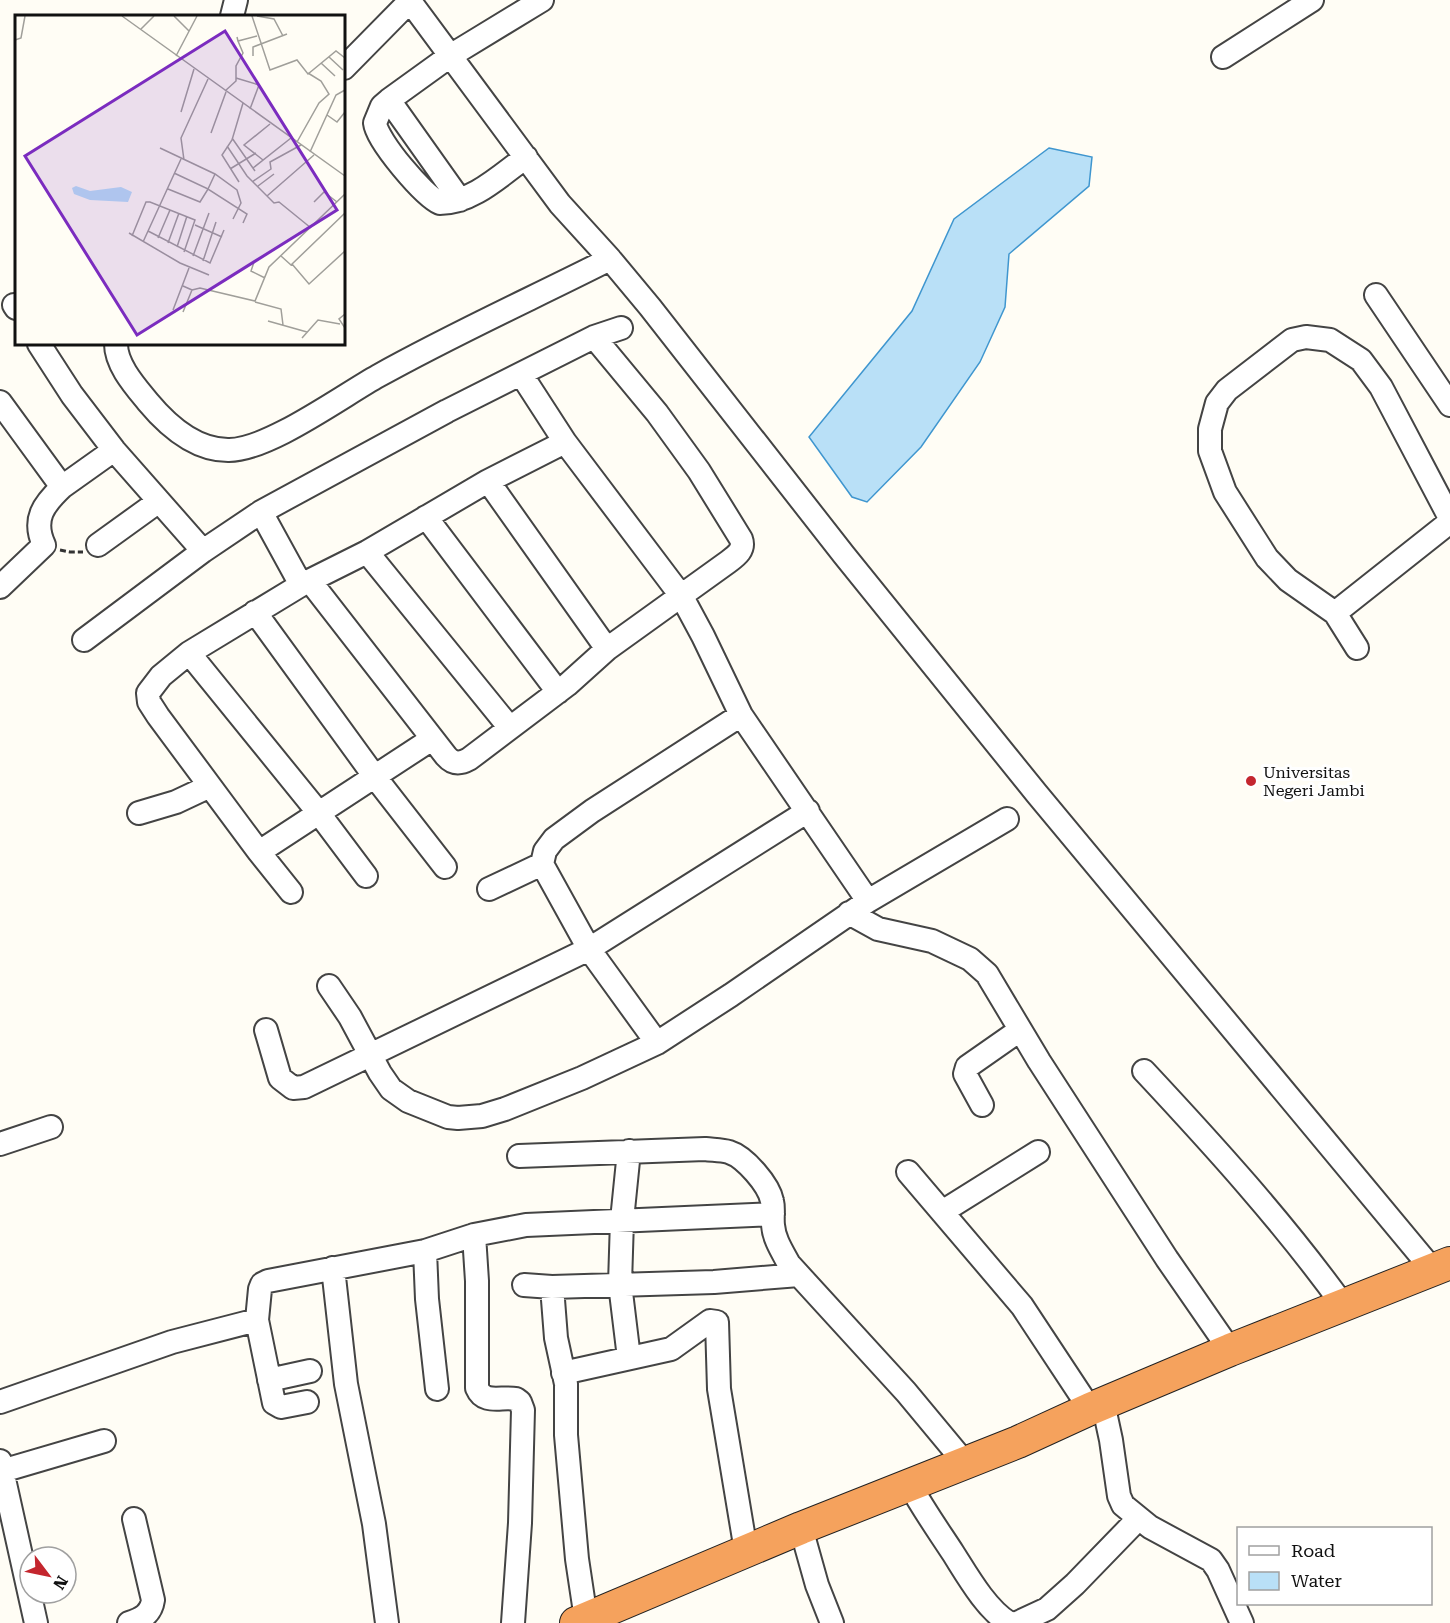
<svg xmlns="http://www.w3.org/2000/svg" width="1450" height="1623" font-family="'Roboto Serif',serif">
	<rect width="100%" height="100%" fill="#fffdf5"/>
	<path fill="#b9e0f7" stroke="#3f96cf" stroke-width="1.5" d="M1049 148 1092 157 1089 186 1009 254 1005 307 980 362 921 447 867 502 852 497 809 437 912 311 954 219Z"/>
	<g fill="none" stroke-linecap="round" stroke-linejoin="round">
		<defs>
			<path id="minor" d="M409 0 560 204 610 259 650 307 844 555 1037 794 1432 1269
				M232 16 236 0
				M1223 57 1312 0
				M344 68 410 1
				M389 100 460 200
				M526 157C501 175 472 203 440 203 424 196 377 141 375 123L382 106 389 100 450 56 542 0
				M1376 295 1450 405
				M14 305 16 308
				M39 344 72 395 114 450 203 551
				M116 344C116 365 135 386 148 402 168 426 195 450 228 450 267 451 342 396 378 376 453 334 533 298 610 259
				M521 374 565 442 682 597 703 636 741 715 868 901
				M0 402 62 487 114 450
				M488 481 607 649
				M261 512 301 585
				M426 517 558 692
				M98 545 159 501
				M367 552 510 728
				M310 581 446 756C453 764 460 764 469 759L567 685 607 649 728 562C736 556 745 550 741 539L699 471 657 413 594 337
				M0 587 44 545C32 519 44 504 62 487
				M255 612 375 777 445 867
				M1335 613 1450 522
				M84 640 203 551 261 512 447 411 594 337 621 328
				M1357 648 1335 613 1288 580 1267 558 1225 492 1210 451V429L1217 403 1227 390 1292 340 1306 337 1330 340 1361 360 1381 387 1450 518
				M189 653 318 812 366 876
				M139 813 176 802 210 786
				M259 852 432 739
				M489 889 542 864
				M291 892 259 852 158 716 149 702 148 693 161 676 189 653 301 585 367 552 488 481 565 442
				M849 913 878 929 932 941 970 959 987 974 1039 1061 1167 1259 1230 1350
				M329 986 350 1017 380 1073 391 1089 408 1101 448 1117 458 1118 482 1116 505 1109 582 1078 657 1043 731 995 868 901 1007 819
				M266 1030 280 1078 293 1088 304 1087 589 949 542 864 545 851 554 839 592 811 741 715
				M657 1043 589 949 808 811
				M1144 1071C1214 1146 1283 1222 1343 1305
				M982 1105 965 1074 967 1067 1020 1030
				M0 1144 51 1127
				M629 1151 622 1220 620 1284 629 1358
				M519 1156 705 1149C713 1150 722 1150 729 1152 745 1157 769 1185 772 1201 774 1209 772 1217 773 1225 774 1239 782 1251 789 1264L906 1392 965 1463
				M908 1172 1022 1306 1090 1409
				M942 1212 1038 1152
				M474 1235 477 1281V1388C484 1405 502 1396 516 1399L520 1402 523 1410 520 1523 513 1623
				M425 1251 427 1299 437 1389
				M333 1268 346 1384 374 1524 387 1623
				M524 1285 552 1287 714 1282 799 1275
				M552 1287 556 1338 566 1384V1435L577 1559 586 1619
				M257 1320 274 1403 281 1407 307 1402
				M563 1373 671 1349 710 1321 717 1322 719 1389 746 1551
				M269 1380 310 1371
				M0 1402 172 1342 257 1320 260 1289 262 1284 268 1281 425 1251 474 1235 526 1225 773 1214
				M1103 1403 1111 1440 1119 1496 1123 1505 1150 1527 1211 1560 1218 1570 1242 1623
				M0 1461 36 1623
				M2 1471 104 1441
				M910 1485C923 1509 938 1530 953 1553 967 1575 986 1609 1009 1623
				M801 1528 817 1585 832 1623
				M129 1623C142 1619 151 1614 153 1600L134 1519
				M1017 1623 1047 1609 1075 1584 1138 1519"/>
			<path id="highway" d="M576 1623 801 1528 1018 1442 1090 1409 1230 1350 1450 1263"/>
		</defs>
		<use href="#minor" stroke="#444" stroke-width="26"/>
		<use href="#highway" stroke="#222" stroke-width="34"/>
		<path stroke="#333" stroke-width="3" stroke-dasharray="6 3" stroke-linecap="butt" d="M60 550 70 552H83"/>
		<use href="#minor" stroke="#fff" stroke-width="22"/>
		<use href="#highway" stroke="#f5a25d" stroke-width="32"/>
	</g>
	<circle fill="#c4262e" stroke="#fff" stroke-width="2" cx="1251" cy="781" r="6"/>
	<g text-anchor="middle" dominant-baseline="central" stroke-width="6" stroke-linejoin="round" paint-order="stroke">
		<g font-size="16" fill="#111" stroke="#fff" text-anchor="start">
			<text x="1263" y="772">Universitas<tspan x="1263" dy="18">Negeri Jambi</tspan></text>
		</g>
	</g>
	<g transform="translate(15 15)">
		<rect width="330" height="330" fill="#fffdf5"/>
		<path d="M61 171 75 176 106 172 117 177 113 187 75 185 59 179 57 173Z" fill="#b9e0f7"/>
		<path fill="none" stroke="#a09f9a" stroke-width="1.5" d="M107 1 330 161M159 1 174 16M237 1 255 55 282 45 293 59 321 36 330 43M242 1 259 4 268 21M126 14 139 1M222 22 223 26 242 21M0 25 6 23 10 1M161 41 182 1M238 41V32L272 19M314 42 328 55M306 48 320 61M221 63 244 70 235 94M210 76 221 66V51L228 38 223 26M166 97 179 54M312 100 322 107 330 97M196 118 211 77M217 123 240 156M282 127 304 88 314 79 306 66 293 58M212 131 232 161 259 188 264 187 296 213M145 133 200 159 222 175 226 188 218 204M295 137 321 80 330 75M169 145 166 123 193 64M248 145 229 130 255 109M238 153 276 123M215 154 241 138M159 158 193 174 200 159M224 167 207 140 217 125 228 88M237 167 256 154 255 147 286 130M243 171 259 159M153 174 185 187 193 174 232 199 228 208M252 181 299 140M299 187 309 177 322 187M180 210 207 222M133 216 195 248 209 215M114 218 165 248 194 260M117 221 131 187H135L180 205 169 237M143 223 155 195M128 227 166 144M153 228 164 198M162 232 172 201M178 241 194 198M266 241 276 250 330 198M188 246 201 207M239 247 236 256 250 263M277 249 294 269 330 236M177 275 185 273 240 286 254 252 330 179M240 287 266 294 268 310M158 295 174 253M168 297 177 275 168 271M330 299 324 304 330 313M253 306 292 317M287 323 303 305 325 309"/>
		<path fill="#7b2cbf" fill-opacity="0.15" stroke="#7b2cbf" stroke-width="3" d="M210 16 322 195 122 320 10 141Z"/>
		<rect width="330" height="330" fill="none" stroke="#111" stroke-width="3"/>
	</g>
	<rect x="1237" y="1527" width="195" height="78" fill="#ffffff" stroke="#a0a0a0" stroke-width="1.5"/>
	<rect x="1249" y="1546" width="30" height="9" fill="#ffffff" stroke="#a0a0a0" stroke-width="1.5"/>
	<text x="1291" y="1557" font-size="18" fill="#111111">Road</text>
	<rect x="1249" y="1572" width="30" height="18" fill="#b9e0f7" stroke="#a0a0a0" stroke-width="1.5"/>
	<text x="1291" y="1587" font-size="18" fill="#111111">Water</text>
	<g transform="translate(48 1575) rotate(122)"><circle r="28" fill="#ffffff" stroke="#a0a0a0" stroke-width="1.5"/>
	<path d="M0-4.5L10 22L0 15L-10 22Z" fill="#c4262e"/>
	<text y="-9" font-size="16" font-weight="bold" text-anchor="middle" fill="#111111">N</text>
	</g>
</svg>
